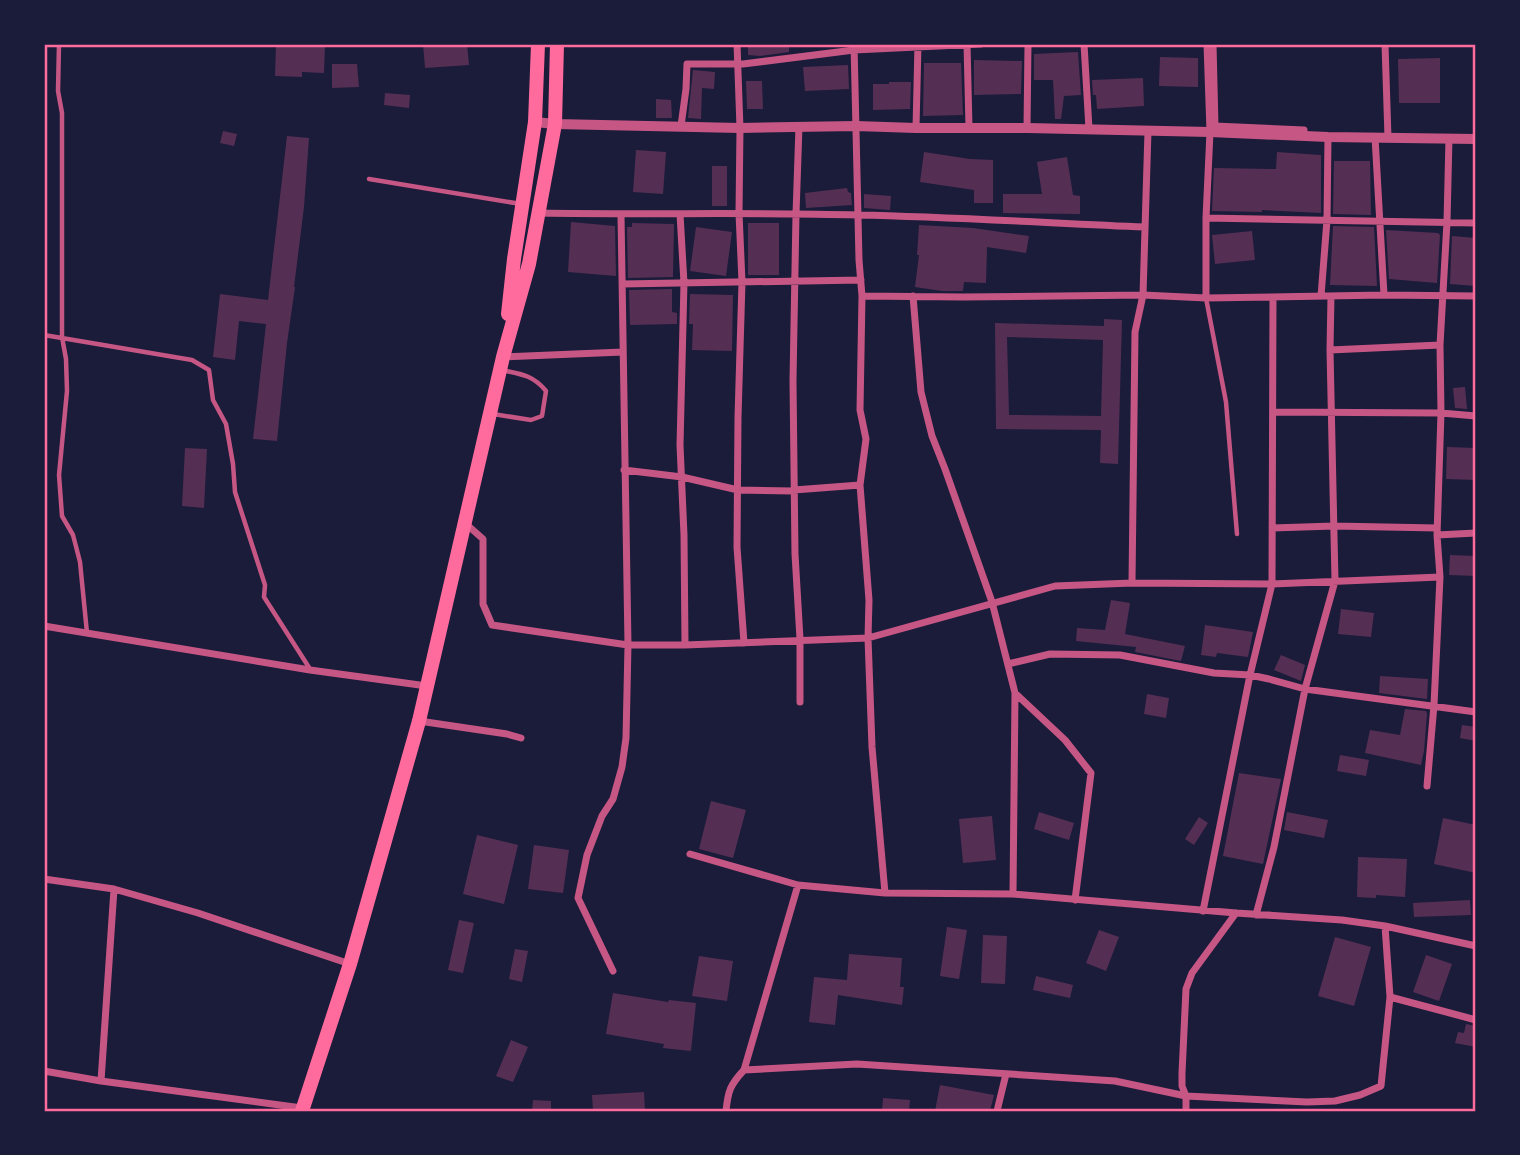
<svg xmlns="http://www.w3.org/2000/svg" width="1520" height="1155" font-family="'Nunito Sans',sans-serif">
	<rect width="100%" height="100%" fill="#1b1b3a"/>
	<path fill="#542f53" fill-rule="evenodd" d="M276 44H325L324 73 302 72V77L275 76Z
		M423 44H467L469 65 425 68Z
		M748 44H789V52L760 56 748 55Z
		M1078 52 1081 95 1064 96 1061 119H1055L1053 80H1034V54Z
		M1160 57 1198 58V87L1159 86Z
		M1440 58V103H1399L1398 59Z
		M974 60 1022 61 1021 94 974 95Z
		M924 63H961L963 115 923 116Z
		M332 64H357L359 87 332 88Z
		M848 65 849 89 805 91 803 67Z
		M693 70 715 72 714 89 702 88 701 119 688 118Z
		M1143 78 1144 106 1097 109 1096 95H1093L1092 80Z
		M746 81H762L763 109H747Z
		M889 82H911L910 109 873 110V84H889Z
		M385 93 410 95 409 108 384 105Z
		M656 99 671 100 672 118H656Z
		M223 131 237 134 234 146 220 143Z
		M287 136 309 138 304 207 294 287H295L287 343 277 441 253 439 266 324 239 321 235 360 213 357 220 294 268 300Z
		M636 150 666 152 663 194 633 192Z
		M924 152 970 159 993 160V203H974V190L920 182Z
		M1277 152 1321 155V213L1262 210V212L1212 211 1214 168 1276 169Z
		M1067 157 1073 195 1080 196V214L1003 213V194H1042L1037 162Z
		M1334 161H1370L1371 215 1333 214Z
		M712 166H727V206H712Z
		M847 188 848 192 851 193 852 205 806 208 805 193Z
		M864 194 891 196 890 210 864 208Z
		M571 222 615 226 616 276 568 272Z
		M632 223 674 224 673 277 628 278 627 227H632Z
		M748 223H779V275H748Z
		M919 225 973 228 1029 236 1026 253 987 247 986 283 964 282 963 291H942L915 287 919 255H917Z
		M1333 226 1374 227 1377 286 1330 285Z
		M696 227 732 232 726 276 690 271Z
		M1386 230 1438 233 1440 235 1437 283 1389 279Z
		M1252 231 1255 260 1215 264 1212 235Z
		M1452 236 1476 238V286L1450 284Z
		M672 289V312L677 313V324L630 325 629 290Z
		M690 294 733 295 732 351 692 350 693 324H689Z
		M1104 319 1122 320 1118 464 1100 463 1101 430 996 429 995 323 1104 326ZM1007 337 1103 340 1101 416 1009 415Z
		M1465 387 1467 409 1455 408 1453 388Z
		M1447 447 1476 448V480L1446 479Z
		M185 448 207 449 204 508 182 506Z
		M1450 555 1476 556V576L1449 575Z
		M1111 600 1130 603 1125 634 1185 646 1181 661 1135 652 1136 647 1076 641 1077 628 1105 630Z
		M1341 609 1374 613 1371 637 1338 634Z
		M1205 625 1253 632 1248 657 1217 653 1216 657 1201 655Z
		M1281 655 1305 665 1301 681 1274 670Z
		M1380 676 1428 679 1427 699 1379 693Z
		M1147 694 1169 698 1166 718 1144 714Z
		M1405 709 1426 711 1427 714 1424 751 1421 765 1365 753 1370 730 1400 735Z
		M1462 725 1476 727V741L1460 738Z
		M1340 755 1369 760 1366 776 1337 771Z
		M1239 773 1281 779 1263 864 1223 856Z
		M711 801 746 810 733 858 699 849Z
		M1039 812 1074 823 1069 840 1034 829Z
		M1287 812 1328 820 1324 838 1284 830Z
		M992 816 996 860 963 863 959 819Z
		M1199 817 1208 823 1194 845 1185 839Z
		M1443 818 1476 825V873L1434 864Z
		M477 835 518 845 504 904 463 894Z
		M534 845 569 850 563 893 528 889Z
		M1358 857 1407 859 1405 897 1376 895V898L1357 897Z
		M1470 900 1471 915 1414 917 1413 903Z
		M459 920 474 923 463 973 448 970Z
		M947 927 967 930 959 979 940 976Z
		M1099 930 1119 937 1106 971 1086 963Z
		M983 935 1007 936 1005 984 981 983Z
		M1335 937 1371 947 1354 1006 1318 996Z
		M515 949 528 951 522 982 509 979Z
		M849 954 902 958 900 987H904L902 1005 838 995 835 1025 809 1022 814 977 847 980Z
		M1426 955 1452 964 1439 1001 1413 992Z
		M699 956 733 961 727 1001 692 996Z
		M1036 976 1073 985 1070 998 1033 990Z
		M613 993 668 1002 669 1000 696 1003 691 1051 663 1048 664 1044 606 1034Z
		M1466 1024 1476 1026V1047L1455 1043 1458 1032 1464 1033Z
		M511 1040 528 1047 513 1082 496 1076Z
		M940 1085 994 1095 990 1111H935Z
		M644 1092 645 1111H593L592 1095Z
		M883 1098 910 1100 909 1111H882Z
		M533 1100 551 1101V1111H532Z"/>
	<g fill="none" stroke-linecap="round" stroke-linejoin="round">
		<path stroke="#c65784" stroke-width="4.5" d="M59 44 58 91 62 113V337L66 359 67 391 59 475 62 516 73 535 80 562 87 633
			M369 179 521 204
			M1206 298 1226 402 1237 534
			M44 335 192 360 209 370 213 400 226 424 233 464 235 492 265 585 264 597 310 669
			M493 414 531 420 542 416 546 391C533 375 521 374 501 370"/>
		<path stroke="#c65784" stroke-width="7" d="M737 44 740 128 739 213 742 282 738 417 737 547 744 643
			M854 44 859 260 862 296 860 410 866 439 860 485 869 600 868 638 872 747 885 893
			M967 44 969 127
			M1084 44 1089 129
			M1213 44 1215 126 1304 130
			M1385 44 1388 138
			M681 126 686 89 687 64H743L854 50 981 44
			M799 126 796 214 793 381 795 554 800 639V702
			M916 128 918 44
			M1027 128 1028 44
			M1375 137 1384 295
			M539 213C646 215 752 212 858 215 954 217 1050 223 1145 227
			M680 214 684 283 680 445 684 535 685 645
			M1206 218 1476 223
			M622 284 861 280
			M862 296 962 297 1143 295 1206 298 1384 295 1476 296
			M913 296 921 392 932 436 945 469 992 602 1015 693 1065 740 1091 773 1075 900
			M1321 296 1327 220 1328 137
			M1206 298V218L1210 132 1207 44
			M1330 350 1440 345
			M503 357 623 352
			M1273 412 1441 413 1476 416
			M624 470 682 477 738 490 793 491 794 490 860 485
			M465 523 483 539V604L492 625 628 645H685L868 638 1055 586 1132 583 1272 584 1440 577
			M1272 528 1334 526 1437 528
			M1437 535 1476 533
			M1132 583 1135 332 1143 295 1148 131
			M44 626 310 670 427 686
			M1008 664 1050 654 1120 655 1214 673 1250 675 1269 679 1305 689 1476 712
			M419 721 507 734 521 738
			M1427 786 1434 705 1440 577 1437 535 1441 413 1440 345 1447 222 1449 138
			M690 854 798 885
			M44 879 114 889 198 913 350 964
			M1013 894 1015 693
			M1203 911 1250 675 1272 584 1273 297
			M1236 913 1192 973 1186 989 1182 1073V1086L1186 1096 1307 1102 1335 1101 1360 1095 1381 1086 1390 997 1385 926
			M1256 915 1274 847 1305 689 1335 581 1330 350 1331 296
			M613 971 578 898 587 855 602 816 613 799 622 767 626 738 628 645 621 215
			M1390 997 1476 1020
			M744 1070 857 1064 1115 1081 1186 1096V1111
			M44 1071 101 1081 302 1108
			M101 1081 114 889
			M726 1111C728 1091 730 1085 744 1070L798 885 885 893 1013 894 1236 913 1342 920 1385 926 1476 946
			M997 1111 1006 1074"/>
		<path stroke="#c65784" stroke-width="10" d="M535 122 555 124 740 128 856 126 916 128H1027L1210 132 1328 137 1476 139"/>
		<path stroke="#ff6b9d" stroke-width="14" d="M508 314 514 259 535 122 538 44
			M302 1111 350 964 419 721 503 357 529 264 555 124 557 44"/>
	</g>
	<rect width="1520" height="1155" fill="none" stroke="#1b1b3a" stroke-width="91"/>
	<rect x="46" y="46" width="1428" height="1064" fill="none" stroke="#ff6b9d" stroke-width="2.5"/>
</svg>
